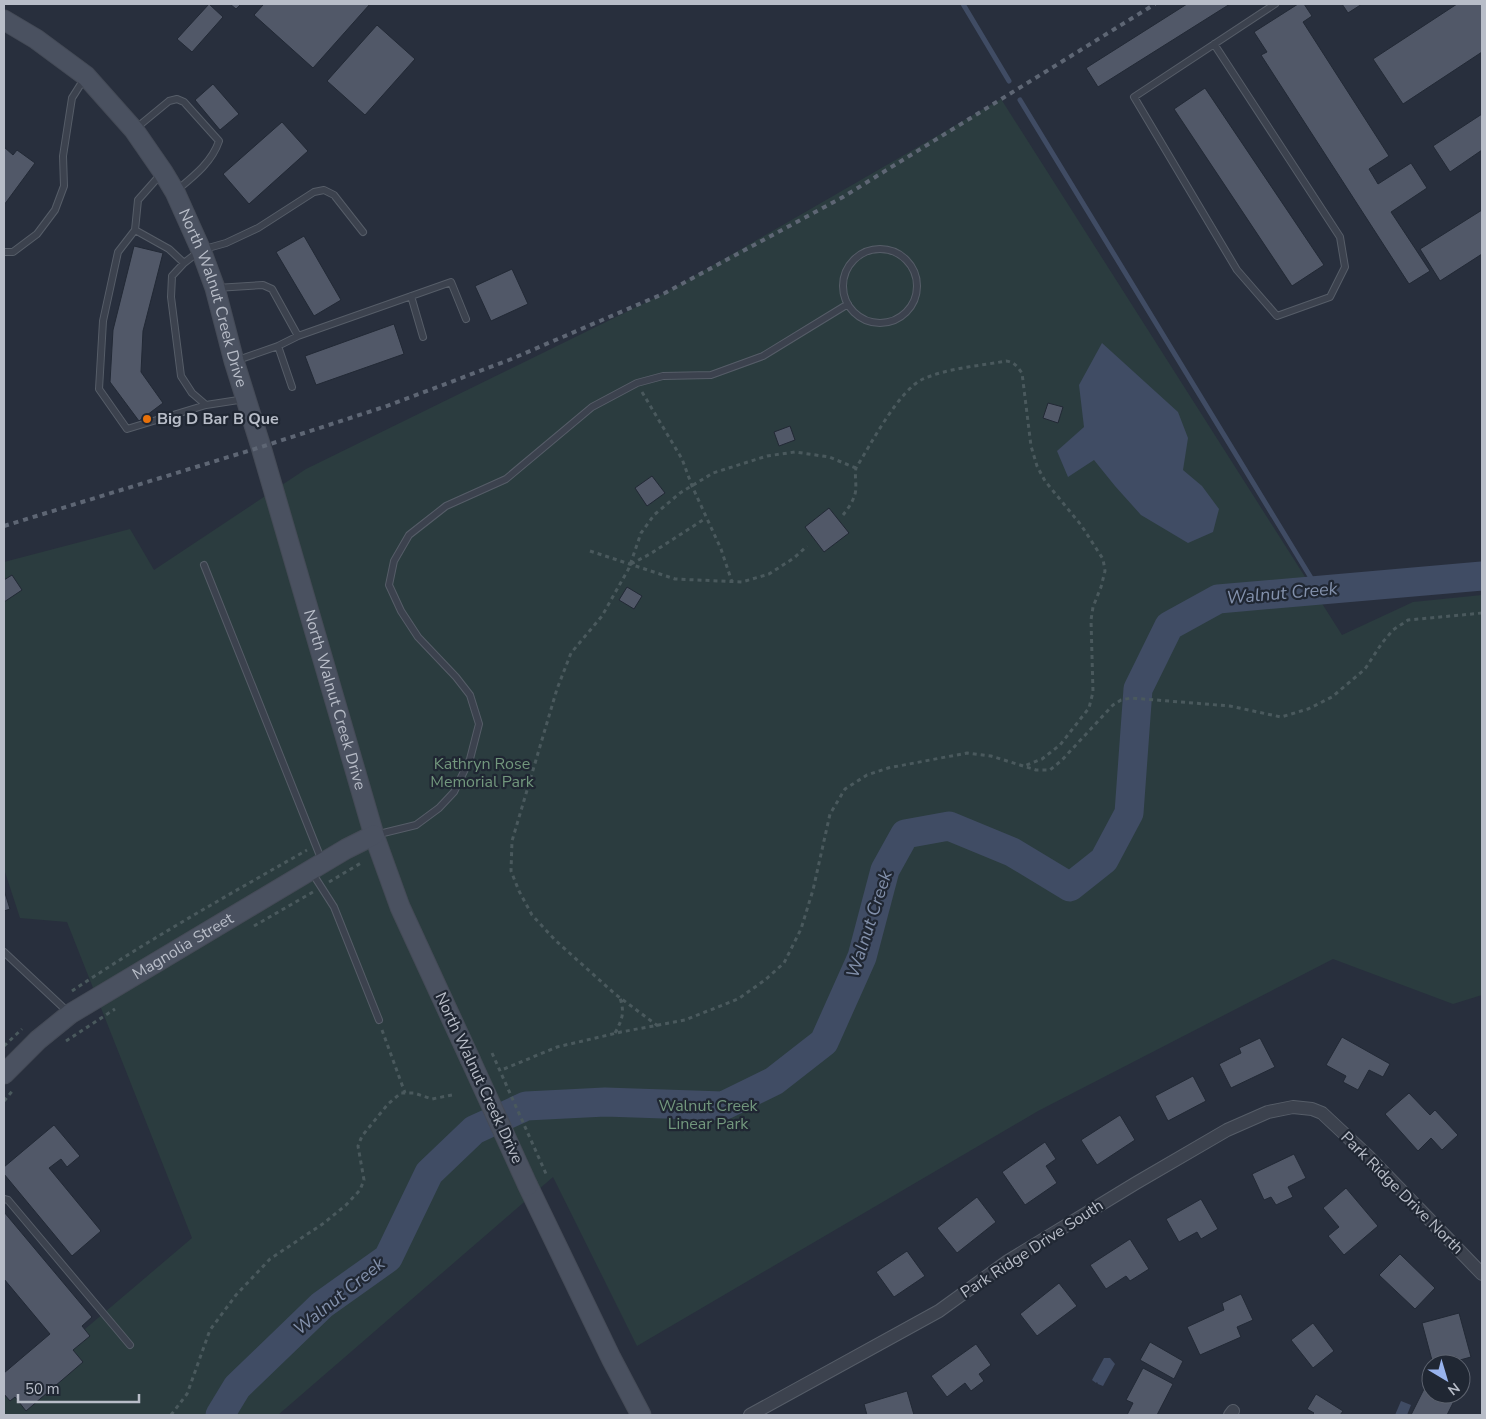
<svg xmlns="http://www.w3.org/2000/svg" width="1486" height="1419" font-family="'Nunito Sans',sans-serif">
	<rect width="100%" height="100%" fill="#282f3d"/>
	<path fill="#2b3c3f" d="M1001 99 1342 635 1413 602 1482 595V995L1453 1004 1333 959 1038 1111 637 1346 553 1177 278 1415H4V1398L192 1238 67 922 20 918 4 869V562L130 529 154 570 306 469 665 293Z"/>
	<path fill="#404c64" d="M1102 343 1178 412 1188 438 1183 470 1202 486 1219 509 1213 532 1188 543 1141 515 1115 486 1094 460 1068 477 1057 451 1084 427 1079 385Z
		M1104 1358H1110L1115 1364 1103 1386 1098 1384 1097 1382 1096 1383 1092 1380Z
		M1401 1401 1411 1405 1407 1415H1395Z"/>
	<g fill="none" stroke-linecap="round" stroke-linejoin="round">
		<path stroke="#404c64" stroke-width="5" d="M963 4 1009 81
			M1020 100 1319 591"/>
		<path stroke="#404c64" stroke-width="29" d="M220 1415 237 1387 322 1305 388 1258 429 1173 474 1130 526 1106 605 1102 723 1106 774 1081 824 1042 862 957 885 870 905 834 949 826 1012 852 1070 887 1104 860 1129 813 1138 689 1169 626 1218 599 1482 576"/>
	</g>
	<path fill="#515868" stroke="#222935" d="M209 4 223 17 192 52 177 39Z
		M230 4H241L236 9Z
		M262 4H370L313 68 254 15 263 5Z
		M1187 4H1230L1098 87 1086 68Z
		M1298 4H1304L1312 16 1303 22 1389 156 1369 169 1378 184 1411 163 1427 188 1391 212 1430 271 1409 284 1261 55 1267 52 1254 32Z
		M1342 4H1362L1348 13Z
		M1457 4H1482V52L1403 104 1373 59Z
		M377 25 415 59 365 115 327 81Z
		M213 84 239 114 220 130 195 100Z
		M1205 88 1324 265 1292 286 1174 109Z
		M1482 114V150L1450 172 1433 146Z
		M282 122 308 151 249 204 223 174Z
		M4 147 13 155 17 150 35 163 4 205Z
		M1482 210V254L1440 281 1420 249Z
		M304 236 341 300 314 316 276 252Z
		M134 246 163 253 143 331 141 372 163 403 139 421 110 382 113 330Z
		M512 269 528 304 491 321 475 286Z
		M394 324 404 354 316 385 305 356Z
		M1048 403 1063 407 1058 423 1043 418Z
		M790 426 795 440 779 446 774 432Z
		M652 476 665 493 647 506 635 488Z
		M829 508 849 533 824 552 805 527Z
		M12 575 22 590 4 602V580Z
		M627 587 642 596 634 609 619 600Z
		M4 890 10 909 4 911Z
		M1342 1037 1390 1064 1383 1077 1369 1070 1358 1090 1343 1082 1346 1076 1326 1065Z
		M1260 1038 1275 1067 1231 1088 1219 1064 1241 1053 1239 1048Z
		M1193 1076 1206 1101 1168 1121 1155 1096Z
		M1409 1093 1430 1115 1435 1110 1458 1135 1442 1150 1431 1138 1418 1151 1385 1114Z
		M1120 1115 1135 1140 1097 1165 1081 1140Z
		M54 1125 80 1156 67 1167 61 1159 49 1168 101 1231 72 1256 4 1174V1167Z
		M1045 1142 1056 1159 1046 1166 1057 1183 1025 1205 1002 1172Z
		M1294 1154 1306 1178 1288 1187 1293 1197 1276 1205 1271 1197 1264 1200 1252 1174Z
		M1346 1188 1378 1226 1344 1255 1328 1236 1339 1227 1323 1208Z
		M977 1197 996 1222 957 1253 937 1228Z
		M1201 1199 1218 1229 1201 1239 1197 1232 1179 1242 1166 1219Z
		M4 1212 92 1317 82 1326 90 1336 73 1350 83 1362 26 1411 15 1397 10 1401 4 1394V1373L50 1334 4 1279Z
		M1130 1239 1149 1269 1130 1281 1126 1276 1106 1289 1090 1265Z
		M907 1251 925 1276 894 1297 876 1272Z
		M1400 1254 1435 1288 1415 1309 1379 1275Z
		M1059 1283 1077 1306 1037 1336 1020 1314Z
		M1241 1294 1253 1320 1237 1327 1241 1337 1200 1355 1187 1327 1224 1310 1222 1303Z
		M1459 1313 1471 1357 1445 1364H1433L1422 1323Z
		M1313 1323 1334 1351 1313 1368 1291 1340Z
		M1150 1342 1183 1361 1174 1379 1140 1360Z
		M976 1344 991 1365 979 1374 984 1381 971 1391 965 1383 947 1397 931 1376Z
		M1143 1368 1173 1384 1157 1415H1127L1133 1403 1126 1400Z
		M1425 1387 1431 1390V1394H1440L1454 1401 1447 1415H1411Z
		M907 1391 914 1415H867L864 1404Z
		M1316 1394 1343 1411 1340 1415H1312L1314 1413 1307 1409Z"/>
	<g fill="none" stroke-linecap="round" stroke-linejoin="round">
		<defs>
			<path id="lane" d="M1214 44 1340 237 1345 267 1330 297 1277 316 1237 270 1134 97 1275 4
				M135 129 169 101 177 99 184 102 219 141C212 162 194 176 177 190
				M161 174 138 200 135 230 169 249 184 263
				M135 230 118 252 103 321 99 389 127 429 206 405
				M843 286a37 37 0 1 1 74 0a37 37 0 1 1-74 0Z
				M4 252H13L37 234 55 210 64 186 63 156 72 98 84 79
				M216 288 263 285 272 289 298 336
				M411 296 423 337
				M278 346 292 387
				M235 361 278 346 298 336 451 282 466 319
				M245 399 206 405 192 393 181 376 171 297 172 276 184 263 201 250 226 243 258 228 314 192 324 190 334 195 363 232
				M204 565 322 861
				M375 835 416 825 439 808 454 792 470 759 479 724 470 695 456 677 418 637 401 611 389 585 394 561 409 535 446 506 506 479 592 407 637 383 663 376 711 375 763 356 848 304
				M311 871 334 907 379 1020
				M4 952 69 1013
				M4 1199 8 1200 130 1345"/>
			<path id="street" d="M750 1415 939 1311 1008 1261 1136 1183 1227 1130 1268 1112 1293 1107 1312 1109 1322 1113 1368 1156 1482 1274
				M1230 1415 1233 1411"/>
			<g id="secondary">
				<path id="s1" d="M4 20 36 39 86 76 134 130 163 172 175 192 201 250 215 288 234 361 261 447 374 835 400 907 470 1059"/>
				<path id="s2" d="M4 1074 38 1040 70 1014 346 849 374 835"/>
				<path d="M528 1186 611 1358 641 1415"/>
			</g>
		</defs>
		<use href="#lane" stroke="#565d68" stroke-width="8"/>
		<use href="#street" stroke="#565d68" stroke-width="14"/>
		<use href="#secondary" stroke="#454b57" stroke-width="21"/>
		<path stroke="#4a595d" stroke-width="3" stroke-dasharray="4 4" stroke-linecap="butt" d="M642 392 682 459 692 486 721 549 732 582
			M843 515C847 510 852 503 854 497 858 488 854 477 856 468 871 444 899 390 923 379 948 368 979 366 1006 361 1014 362 1017 366 1022 373L1031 446 1037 466 1045 481 1081 525 1103 559 1105 571 1101 587 1093 607 1091 620 1093 692 1089 708 1060 745 1042 759 1024 766
			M590 551 675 579 742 582 769 574 794 558 807 546
			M631 564 650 554 706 518
			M329 882 361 863
			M254 926 313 892
			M72 991C148 940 228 895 307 850
			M658 1026 615 994 555 940 532 915 519 891 511 871 512 841 557 689 571 653 602 616 629 568 641 533 654 515 680 493 713 473 767 456 795 452 829 457 856 468
			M382 1030 405 1093
			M615 1033C622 1020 625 1013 620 998
			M66 1041 115 1009
			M4 1046 22 1029
			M504 1069 557 1047 621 1032 685 1020 738 999 765 980 784 963 801 929 813 890 830 814 845 789 867 775 888 768 967 753 991 756 1036 770H1050L1062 760 1113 705 1121 700 1131 698 1230 706 1281 717 1308 709 1332 697 1365 669 1382 643 1393 630 1408 620 1482 613
			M4 1101 14 1089
			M171 1415 187 1394 210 1330 236 1295 270 1259 324 1223 346 1205 360 1190 364 1180 358 1146 362 1136 388 1104 401 1093H414L432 1099 452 1095"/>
		<use href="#lane" stroke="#3c424e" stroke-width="6"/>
		<use href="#street" stroke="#3c424e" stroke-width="12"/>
		<use href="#secondary" stroke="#4a5160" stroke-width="19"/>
		<path stroke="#5e6674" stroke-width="4" stroke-dasharray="5 5" stroke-linecap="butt" d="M4 526 261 447 387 406 509 360 665 293 843 197 1155 4"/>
		<defs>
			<path id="secondary-bridge" d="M470 1059 528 1186"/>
		</defs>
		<use href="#secondary-bridge" stroke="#454b57" stroke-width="21" stroke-linecap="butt"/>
		<path stroke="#4a595d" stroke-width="3" stroke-dasharray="4 4" stroke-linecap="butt" d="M492 1053 547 1176"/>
		<use href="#secondary-bridge" stroke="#4a5160" stroke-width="19"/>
	</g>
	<circle fill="#e8710a" stroke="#202733" stroke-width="2" cx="147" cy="419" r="5"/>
	<g text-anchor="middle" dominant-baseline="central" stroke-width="4.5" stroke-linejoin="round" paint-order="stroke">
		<g font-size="16" fill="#b8bdc8" stroke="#202733">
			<text stroke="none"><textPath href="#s1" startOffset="359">North Walnut Creek Drive</textPath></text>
			<text stroke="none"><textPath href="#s1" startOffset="779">North Walnut Creek Drive</textPath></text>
			<text stroke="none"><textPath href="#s2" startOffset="221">Magnolia Street</textPath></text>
			<text transform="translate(479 1078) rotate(65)">North Walnut Creek Drive</text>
			<text transform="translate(1402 1193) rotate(45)">Park Ridge Drive North</text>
			<text transform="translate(1032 1249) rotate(-33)">Park Ridge Drive South</text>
		</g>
		<g font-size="16" font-weight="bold" fill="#b8bdc8" stroke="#202733" text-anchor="start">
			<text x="157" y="419">Big D Bar B Que</text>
		</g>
		<g font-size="16" fill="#72977d" stroke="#202733">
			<text x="482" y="764">Kathryn Rose<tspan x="482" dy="18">Memorial Park</tspan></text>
			<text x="708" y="1106">Walnut Creek<tspan x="708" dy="18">Linear Park</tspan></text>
		</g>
		<g font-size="18" font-style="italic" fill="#8391ac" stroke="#202733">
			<text transform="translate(1282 593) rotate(-5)">Walnut Creek</text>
			<text transform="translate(869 924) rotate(-72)">Walnut Creek</text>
			<text transform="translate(339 1296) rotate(-39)">Walnut Creek</text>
		</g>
	</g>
	<rect width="1486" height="1419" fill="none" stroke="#b8bdc8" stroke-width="10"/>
	<g transform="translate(1446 1379) rotate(142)"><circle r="24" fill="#202733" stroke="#5d636f"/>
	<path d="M0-4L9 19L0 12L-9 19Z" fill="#98b3ed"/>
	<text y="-8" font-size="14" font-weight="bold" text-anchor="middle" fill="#b8bdc8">N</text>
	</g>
	<path d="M18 1394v8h121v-8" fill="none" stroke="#b8bdc8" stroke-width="2.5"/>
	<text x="25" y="1394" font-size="15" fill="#b8bdc8" stroke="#202733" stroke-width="4" paint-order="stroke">50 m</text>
</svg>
